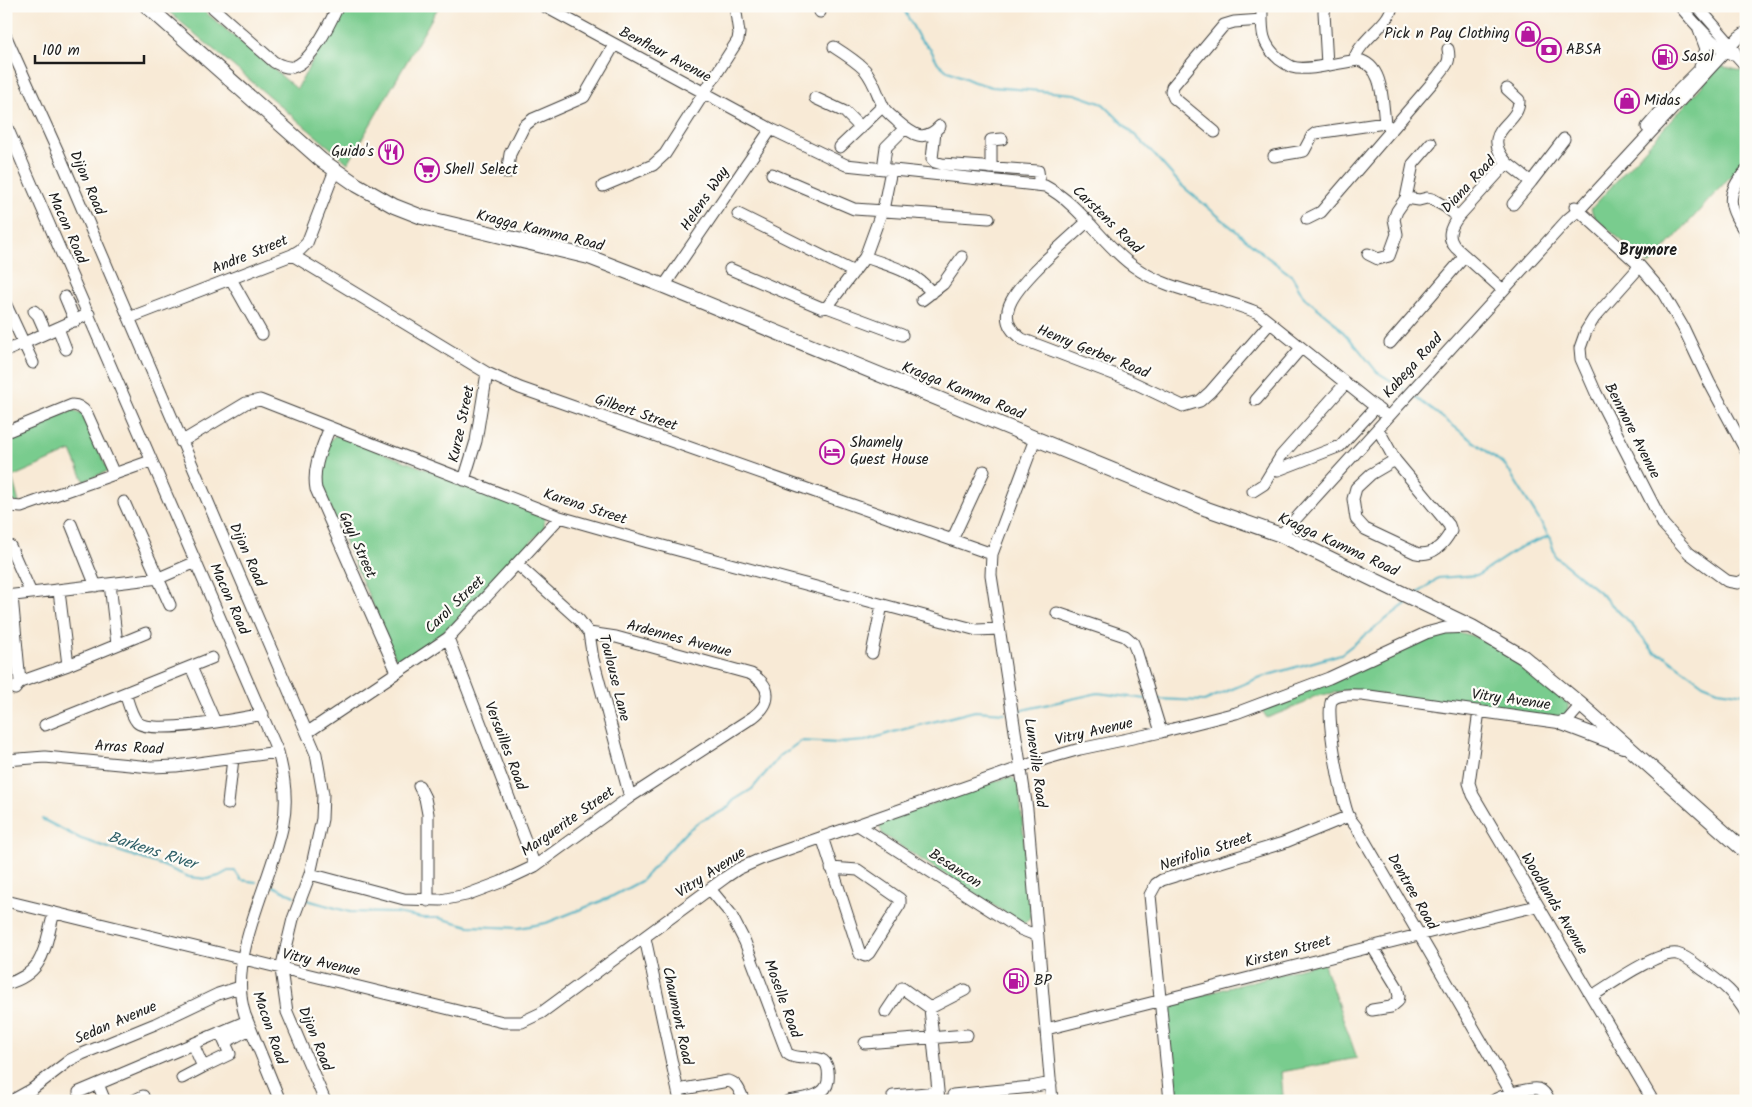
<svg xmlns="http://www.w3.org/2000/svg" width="1752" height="1107" font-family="Kalam,sans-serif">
	<rect width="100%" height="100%" fill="#fdfcf7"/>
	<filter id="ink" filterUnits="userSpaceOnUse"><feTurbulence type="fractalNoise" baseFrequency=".02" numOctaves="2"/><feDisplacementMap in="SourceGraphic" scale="10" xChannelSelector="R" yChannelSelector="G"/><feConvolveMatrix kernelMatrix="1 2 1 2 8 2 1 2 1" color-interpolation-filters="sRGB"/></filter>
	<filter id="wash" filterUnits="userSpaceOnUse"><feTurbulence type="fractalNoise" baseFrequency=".0096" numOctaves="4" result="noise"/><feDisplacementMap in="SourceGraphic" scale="20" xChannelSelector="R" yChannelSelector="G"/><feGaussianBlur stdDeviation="1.12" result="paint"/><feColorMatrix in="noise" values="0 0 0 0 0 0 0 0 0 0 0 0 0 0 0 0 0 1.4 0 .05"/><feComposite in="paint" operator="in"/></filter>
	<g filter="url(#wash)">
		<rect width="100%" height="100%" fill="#f8ead6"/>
		<path fill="#79cc8e" stroke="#4a7455" d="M162 6H198L297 89 342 6H439L348 163Z
			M1720 66 1742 71 1746 75V166L1741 171 1738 168 1650 265 1594 217 1591 209Z
			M73 410 83 414 108 471 84 481 71 451 12 477 19 503H14L6 491V436Z
			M336 435 542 513 545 518 544 528 453 625 406 660 396 659 320 484C320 470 322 443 336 435Z
			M1457 632C1497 638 1538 678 1568 704 1569 712 1566 715 1559 719L1348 690 1313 697 1305 703 1267 718 1261 709 1432 634Z
			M1008 777 1013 778 1019 784 1031 917 1025 923H1021L894 842 883 835 879 826 880 822Z
			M1323 962 1357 1058 1281 1072 1283 1096 1273 1097V1101H1174L1166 1012 1169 1004Z"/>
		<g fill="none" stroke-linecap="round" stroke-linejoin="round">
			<path stroke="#44b0c3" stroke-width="2" d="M902 6 919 38 931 50 938 63 946 70 974 82 992 87 1075 94 1103 104 1151 151 1181 185 1266 256 1292 276 1304 297 1331 319 1357 347 1377 372 1406 390
				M1414 396 1506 466 1549 536 1556 557 1598 591 1631 624 1654 652 1665 656 1703 684 1718 690 1746 694
				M1417 594 1438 578 1478 575 1521 547 1549 536
				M1156 699 1204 701 1258 678 1341 654 1407 603
				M1018 711 1098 693 1146 699
				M42 819 81 839 161 865 189 877 207 879 219 876 228 871H235L241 880 256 882
				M273 886 294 896
				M307 900 350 912 396 913 423 918H439L469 926 519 928 546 923 609 898 641 881 687 831 702 820 725 810 734 800 752 789 780 756 801 741 838 743 865 741 893 732 975 711 1005 713"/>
		</g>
	</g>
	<g filter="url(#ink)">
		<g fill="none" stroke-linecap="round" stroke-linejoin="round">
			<defs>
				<path id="minor" d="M211 6 274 62C280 65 285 68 293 67 312 62 330 23 338 6
					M544 6 771 129 846 165 1045 186C1081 205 1101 243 1133 266 1170 293 1217 295 1258 313L1388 417
					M819 6 820 12
					M1262 6C1262 29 1260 43 1279 59 1283 62 1288 65 1292 67 1307 72 1341 62 1358 60 1384 65 1382 102 1385 123
					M1326 6 1324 12 1327 65
					M1680 6C1691 19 1716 49 1732 54
					M1697 6 1732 46 1736 55 1746 66
					M1699 30 1706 49 1700 67
					M6 37 58 152 316 754 323 794 322 819 310 874 293 919 281 969 287 1012 325 1101
					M834 47C845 54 856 61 865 70 876 84 877 95 884 108 887 113 893 117 898 122 913 135 924 143 940 126
					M1354 60C1360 39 1390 24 1392 6
					M1507 89 1519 100C1520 126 1478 129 1507 163
					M815 98 845 112 861 128
					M6 125 278 752C284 774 288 800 283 824 272 882 226 957 245 1015L280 1101
					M1647 127 1679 90 1711 58
					M935 131 932 159 935 162 942 164 1038 171 1040 185
					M1215 132 1174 98 1171 91 1172 87 1224 25 1234 22 1262 20
					M840 147 883 106
					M1274 156 1304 151 1312 136 1316 133 1385 123 1390 128
					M991 168V140L1002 139
					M883 169 886 147 905 128
					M1746 171C1724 195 1729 208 1746 233
					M507 173 510 154 524 126 533 119 584 97 614 45
					M772 174 854 209 989 218
					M1531 182 1564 139
					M603 186 653 165 665 154 738 40 739 33 735 6
					M1406 198 1419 200 1427 198 1432 199 1446 207 1458 217
					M1575 207 1639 265 1663 293 1683 327 1709 382 1746 451
					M738 214 854 272
					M1307 219 1321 212 1438 76C1446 65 1451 63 1448 49
					M1088 221C1069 239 1012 286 1008 310 1005 323 1012 332 1022 339L1124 378 1183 406 1200 401 1210 392 1270 323
					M1368 254 1378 259 1389 256 1397 234 1394 219 1397 211 1406 198 1413 164 1431 143
					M292 255 487 373 520 388 992 554
					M865 257C890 266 915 271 932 293
					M1639 265 1635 272 1594 318 1586 331 1580 348 1581 359 1596 393 1663 524 1689 553 1727 581 1738 583 1746 579
					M730 269 822 308 827 307 902 335
					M231 279 262 334
					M664 286 771 129
					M1503 290 1456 248C1446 237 1450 228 1458 217L1507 163 1531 182 1513 204
					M65 297 75 321
					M922 300 943 284 962 257
					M6 305 33 363
					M827 307 865 257 884 205 891 170
					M34 311 38 315 46 333
					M129 318 292 255 300 250 307 243 335 170
					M58 328 66 349
					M1390 343 1465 256
					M6 351 89 314
					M1256 400 1301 348
					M330 427C322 448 312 467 316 489L397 672
					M1378 429 1395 460 1449 525 1451 531C1444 544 1432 557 1416 553L1365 529 1356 519 1353 499 1356 488 1371 474 1395 460
					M6 432 72 405C79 405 83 408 87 414L114 474
					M1035 439 992 554 991 575 1027 809 1052 1101
					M181 442 246 403 260 400 560 517 648 542 977 630 999 629
					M1274 467 1278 470 1340 446 1376 407
					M464 480 476 441 487 373
					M1253 491 1264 484 1281 456 1346 383
					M6 500 11 506 21 507 151 461
					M124 502 170 605
					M71 524 96 586
					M1281 535 1568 219 1579 210 1739 37 1746 32
					M952 540 984 471
					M10 546 31 593
					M517 564 579 620 589 633 593 659 630 797
					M110 584 117 644
					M59 591 68 665
					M6 596 159 578 196 562
					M12 596 20 682
					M1057 613 1125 636 1133 643 1136 650 1161 732
					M448 638 535 866
					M872 653 882 605
					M191 667 215 722
					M15 689 20 682 68 665 146 633
					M125 693C128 702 131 715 137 722 150 736 242 718 263 714
					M1479 711 1469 783 1473 795 1653 1101
					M45 725 212 658
					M308 732 448 638 560 517
					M6 760 45 757 151 767 176 766 278 752
					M419 786 425 798 428 814V901
					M228 804 233 758
					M858 825 1020 929 1038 936
					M822 837 860 954 865 956 869 953 900 904V899L858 870 831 868
					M310 874 404 899 441 900 466 895 501 882 535 866 630 797 753 717C772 703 772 686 751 674L616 637 589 633
					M710 889 730 913 745 942 787 1053C802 1066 832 1044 828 1081 826 1098 801 1098 788 1101
					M6 901 503 1022H522L541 1013 726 877 738 869 763 858 1045 759 1080 749 1161 732 1236 713 1329 678 1426 633 1445 628 1471 627
					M645 938 680 1101
					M1372 946 1397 987 1399 996 1398 1001 1391 1007 1372 1010
					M6 984C46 973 44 947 54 913
					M1592 996C1610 985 1657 951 1677 954 1687 956 1697 966 1706 972 1723 984 1736 995 1746 1013
					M930 1008 939 1101
					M886 1012 902 988 930 1008 965 990
					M1046 1029C1210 989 1373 945 1537 906
					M225 1042 250 1029
					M865 1043 967 1035
					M193 1044 203 1067 230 1054 220 1032
					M182 1078 203 1067
					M98 1084 105 1101
					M678 1090 728 1081C738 1083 740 1092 744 1101
					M79 1092 247 1021
					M1512 1094 1360 833C1357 827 1352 822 1349 817 1342 803 1324 710 1332 700 1338 693 1353 695 1362 695L1562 723 1568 720 1581 705
					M953 1095 1031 1087 1051 1083
					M893 1096 938 1092
					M11 1101 31 1090 70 1060 82 1054 155 1024 218 994 240 987
					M133 1101 143 1096
					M1170 1101 1150 895 1156 884 1162 880 1283 843 1349 816
					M1493 1101C1499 1096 1531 1087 1539 1089 1544 1091 1547 1096 1549 1101"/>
				<path id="major" d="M147 6 321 160 357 185 394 206 422 217 589 257 664 286 1207 509 1281 535 1472 627 1523 657 1581 705 1746 852
					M1562 723 1623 746"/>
			</defs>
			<use href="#minor" stroke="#3d3b38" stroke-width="13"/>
			<use href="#major" stroke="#3d3b38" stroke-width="16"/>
			<use href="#minor" stroke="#fff" stroke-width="11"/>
			<use href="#major" stroke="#fff" stroke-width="14"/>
		</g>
	</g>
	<defs>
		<symbol id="shop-ring" viewBox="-11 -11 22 22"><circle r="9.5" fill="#fdfcf7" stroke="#b5179e" stroke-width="1.5"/><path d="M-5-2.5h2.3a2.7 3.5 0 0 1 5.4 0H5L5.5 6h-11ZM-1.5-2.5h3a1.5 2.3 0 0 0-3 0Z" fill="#b5179e"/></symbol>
		<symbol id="bank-ring" viewBox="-11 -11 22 22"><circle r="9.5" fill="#fdfcf7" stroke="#b5179e" stroke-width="1.5"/><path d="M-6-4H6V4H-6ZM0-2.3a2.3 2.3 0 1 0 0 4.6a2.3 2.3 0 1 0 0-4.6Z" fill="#b5179e"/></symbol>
		<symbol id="fuel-ring" viewBox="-11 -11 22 22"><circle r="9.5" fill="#fdfcf7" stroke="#b5179e" stroke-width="1.5"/><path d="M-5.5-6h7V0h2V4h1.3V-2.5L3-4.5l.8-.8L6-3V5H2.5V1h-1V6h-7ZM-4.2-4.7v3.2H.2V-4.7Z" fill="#b5179e"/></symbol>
		<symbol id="restaurant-ring" viewBox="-11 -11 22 22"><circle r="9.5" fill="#fdfcf7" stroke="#b5179e" stroke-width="1.5"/><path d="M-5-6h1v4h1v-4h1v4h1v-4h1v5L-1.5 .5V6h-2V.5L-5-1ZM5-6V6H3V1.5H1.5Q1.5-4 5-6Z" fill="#b5179e"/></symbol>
		<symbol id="supermarket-ring" viewBox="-11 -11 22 22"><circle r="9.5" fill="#fdfcf7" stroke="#b5179e" stroke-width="1.5"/><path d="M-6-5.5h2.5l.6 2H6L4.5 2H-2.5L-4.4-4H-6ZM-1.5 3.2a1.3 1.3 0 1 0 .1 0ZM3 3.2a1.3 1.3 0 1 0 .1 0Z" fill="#b5179e"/></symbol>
		<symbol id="hotel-ring" viewBox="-11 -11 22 22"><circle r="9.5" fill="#fdfcf7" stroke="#b5179e" stroke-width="1.5"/><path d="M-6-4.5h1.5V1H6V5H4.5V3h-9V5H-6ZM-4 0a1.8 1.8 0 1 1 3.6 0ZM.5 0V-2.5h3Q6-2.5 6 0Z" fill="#b5179e"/></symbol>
	</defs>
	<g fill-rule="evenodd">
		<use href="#shop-ring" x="1514" y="20" width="28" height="28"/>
		<use href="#bank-ring" x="1535" y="36" width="28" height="28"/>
		<use href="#fuel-ring" x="1651" y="43" width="28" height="28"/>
		<use href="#shop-ring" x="1613" y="87" width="28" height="28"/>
		<use href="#restaurant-ring" x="377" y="138" width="28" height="28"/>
		<use href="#supermarket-ring" x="413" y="156" width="28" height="28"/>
		<use href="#hotel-ring" x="818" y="438" width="28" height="28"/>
		<use href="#fuel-ring" x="1002" y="967" width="28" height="28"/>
	</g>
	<g text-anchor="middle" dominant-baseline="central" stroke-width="4.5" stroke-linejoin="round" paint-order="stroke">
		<g font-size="15" fill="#1c1c1c" stroke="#fdfcf7" text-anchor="start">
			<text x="1510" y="34" text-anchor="end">Pick n Pay Clothing</text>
			<text x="1566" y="50">ABSA</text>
			<text x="1682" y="57">Sasol</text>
			<text x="1644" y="101">Midas</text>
			<text x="374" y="152" text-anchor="end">Guido's</text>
			<text x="444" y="170">Shell Select</text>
			<text x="850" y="443">Shamely<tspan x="850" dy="17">Guest House</tspan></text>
			<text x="1034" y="981">BP</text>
		</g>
		<g font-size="15" fill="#1c1c1c" stroke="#fdfcf7">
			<text transform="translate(665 55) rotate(28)">Benfleur Avenue</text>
			<text transform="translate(87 183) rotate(67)">Dijon Road</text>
			<text transform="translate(1469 185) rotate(-47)">Diana Road</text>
			<text transform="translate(705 199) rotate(-56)">Helens Way</text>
			<text transform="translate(1107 220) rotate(44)">Carstens Road</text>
			<text transform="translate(67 228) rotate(66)">Macon Road</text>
			<text transform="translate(540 231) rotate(14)">Kragga Kamma Road</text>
			<text transform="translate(250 255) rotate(-22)">Andre Street</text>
			<text transform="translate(1093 352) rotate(22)">Henry Gerber Road</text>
			<text transform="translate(1413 366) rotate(-48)">Kabega Road</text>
			<text transform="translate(963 391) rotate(22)">Kragga Kamma Road</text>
			<text transform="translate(636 413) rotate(19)">Gilbert Street</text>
			<text transform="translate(462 424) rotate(-78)">Kurze Street</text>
			<text transform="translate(1632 431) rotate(63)">Benmore Avenue</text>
			<text transform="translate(585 507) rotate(18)">Karena Street</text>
			<text transform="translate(357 545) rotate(66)">Gayl Street</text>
			<text transform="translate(1338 545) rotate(25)">Kragga Kamma Road</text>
			<text transform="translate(247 555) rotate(66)">Dijon Road</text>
			<text transform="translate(229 599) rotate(66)">Macon Road</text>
			<text transform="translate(455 605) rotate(-44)">Carol Street</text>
			<text transform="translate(679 639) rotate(15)">Ardennes Avenue</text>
			<text transform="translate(614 678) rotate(76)">Toulouse Lane</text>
			<text transform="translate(1511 700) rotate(8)">Vitry Avenue</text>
			<text transform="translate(1094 732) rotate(-13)">Vitry Avenue</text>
			<text transform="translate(505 746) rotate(69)">Versailles Road</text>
			<text transform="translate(129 748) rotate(3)">Arras Road</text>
			<text transform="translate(1035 763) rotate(82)">Luneville Road</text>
			<text transform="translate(568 822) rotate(-35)">Marguerite Street</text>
			<text transform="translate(1206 852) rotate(-18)">Nerifolia Street</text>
			<text transform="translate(955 869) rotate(33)">Besancon</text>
			<text transform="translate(711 873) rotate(-33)">Vitry Avenue</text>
			<text transform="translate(1412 892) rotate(60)">Dentree Road</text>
			<text transform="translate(1554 904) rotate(59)">Woodlands Avenue</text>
			<text transform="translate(1288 952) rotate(-15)">Kirsten Street</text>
			<text transform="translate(321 963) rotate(13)">Vitry Avenue</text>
			<text transform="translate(782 999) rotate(70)">Moselle Road</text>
			<text transform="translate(677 1016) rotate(78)">Chaumont Road</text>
			<text transform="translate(116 1023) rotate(-23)">Sedan Avenue</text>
			<text transform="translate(269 1028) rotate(71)">Macon Road</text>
			<text transform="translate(315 1039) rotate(68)">Dijon Road</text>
		</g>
		<g font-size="16" font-weight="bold" fill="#1c1c1c" stroke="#fdfcf7">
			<text x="1648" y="250">Brymore</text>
		</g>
		<g font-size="16" font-style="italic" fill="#2e5f67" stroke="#fdfcf7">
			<text transform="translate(152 851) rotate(18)">Barkens River</text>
		</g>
	</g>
	<rect width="1752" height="1107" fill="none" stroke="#fdfcf7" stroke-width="25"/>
	<path d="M35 55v8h109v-8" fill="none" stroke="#1c1c1c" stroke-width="2.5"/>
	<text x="42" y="55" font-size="15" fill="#1c1c1c" stroke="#fdfcf7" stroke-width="4" paint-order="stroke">100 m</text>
</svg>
